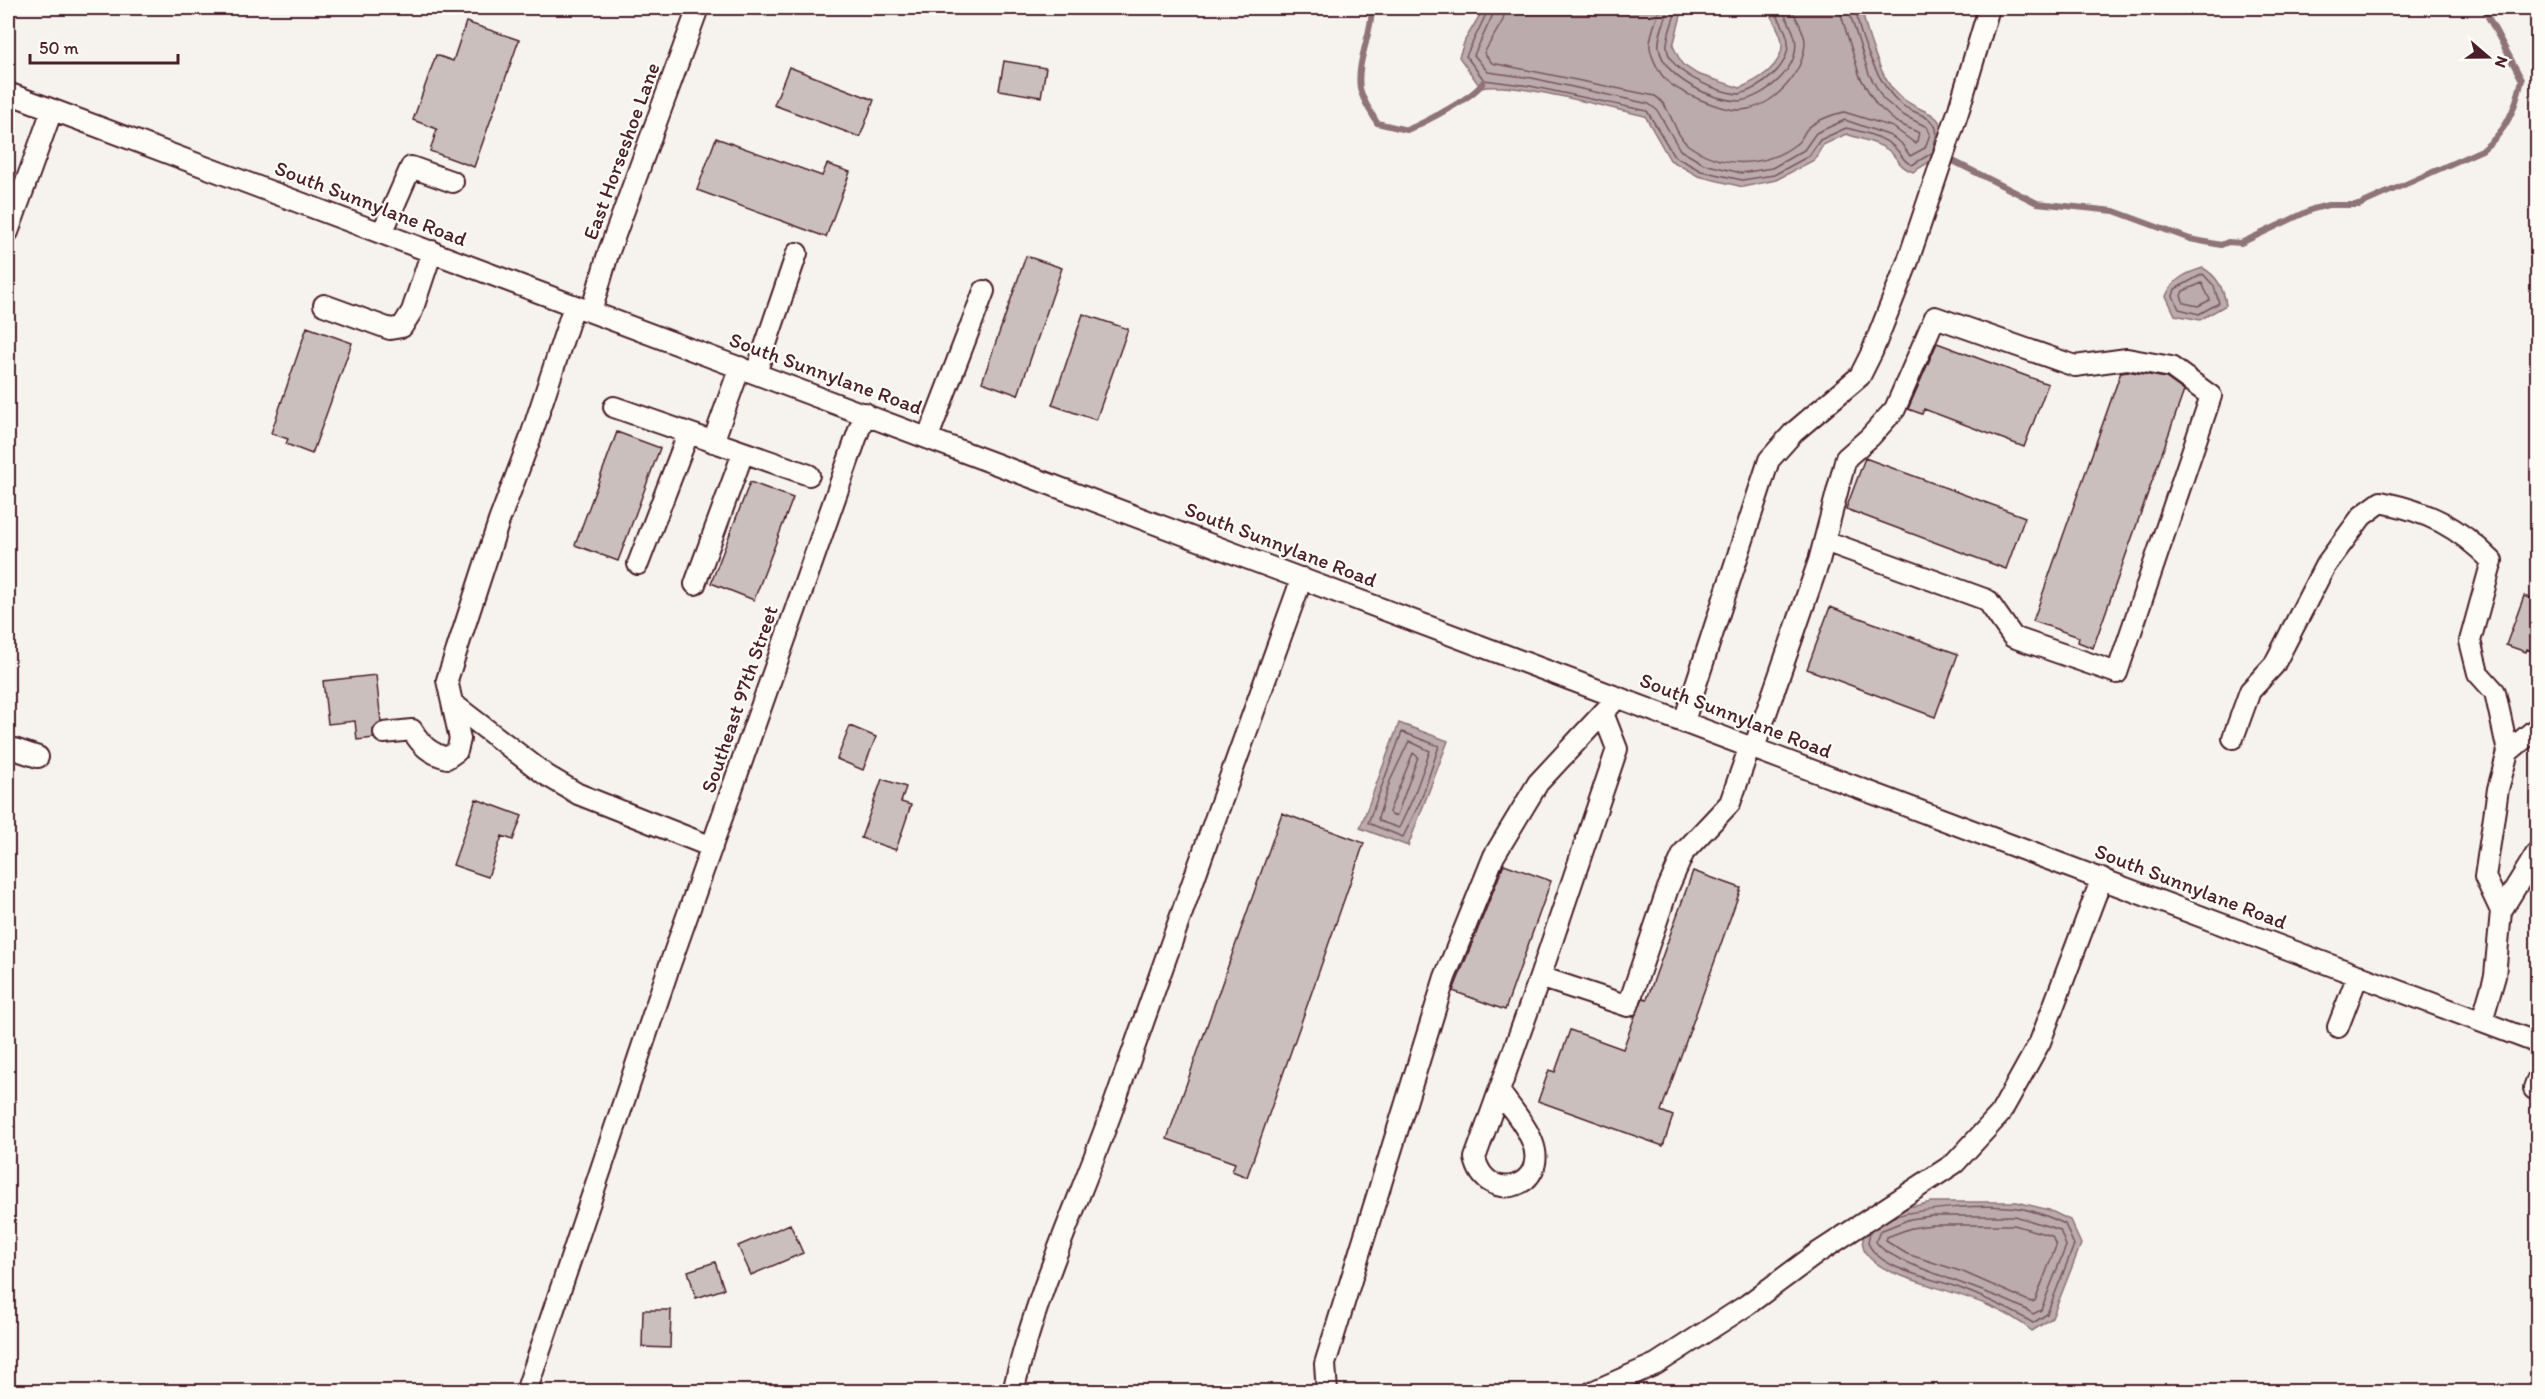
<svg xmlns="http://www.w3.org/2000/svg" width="2545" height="1399" font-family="Itim,sans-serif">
	<rect width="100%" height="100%" fill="#f6f3ef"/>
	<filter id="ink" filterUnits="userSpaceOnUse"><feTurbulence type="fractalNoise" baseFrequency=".0167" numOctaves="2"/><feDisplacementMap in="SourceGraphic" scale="12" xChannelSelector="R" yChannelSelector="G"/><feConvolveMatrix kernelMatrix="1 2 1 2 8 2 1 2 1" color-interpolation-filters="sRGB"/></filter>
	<g filter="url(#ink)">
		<path fill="#bbabac" stroke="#8e7378" stroke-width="1.5" d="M1484 8H1683L1673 46 1682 64 1697 74 1740 88C1758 80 1784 66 1782 42 1781 31 1771 17 1766 8H1862C1865 29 1880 77 1896 93 1923 120 1950 103 1941 155L1913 172C1897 166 1899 158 1888 150 1876 142 1860 139 1846 134L1823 145 1814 160 1776 180 1743 187 1698 176 1670 160 1645 116C1607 108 1514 81 1481 88L1459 57 1465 40Z
			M2203 268C2217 276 2224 289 2226 305L2200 320 2175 315 2166 296C2173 279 2186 273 2203 268Z
			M1399 723 1448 741 1408 846 1360 828Z
			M1931 1202H2017L2049 1210 2070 1220 2081 1244 2052 1318 2032 1331C2006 1309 1967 1297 1935 1287 1915 1280 1883 1273 1868 1256 1854 1240 1870 1221 1886 1213 1901 1206 1916 1207 1931 1202Z"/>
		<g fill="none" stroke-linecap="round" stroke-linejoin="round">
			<path stroke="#77575f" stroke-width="1.5" d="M1489 8 1466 56 1484 80 1530 86 1647 111 1674 156 1701 171 1742 180 1774 175 1809 156 1820 140 1846 128C1860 131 1885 137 1895 148 1902 154 1902 161 1912 165L1932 153
				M1496 8 1474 55 1488 72 1532 78 1649 104 1657 110 1680 150 1704 164 1741 173 1772 168 1804 150 1816 133 1845 120 1891 136 1901 143 1910 156 1925 148 1930 134 1927 127 1901 114 1883 99 1869 74 1848 8
				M1505 8 1503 20 1484 53 1492 63 1655 96C1672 107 1673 133 1688 145 1720 168 1764 169 1796 144 1801 141 1803 134 1807 129 1815 121 1833 114 1844 112L1893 127 1916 144 1919 133 1896 122 1876 104 1860 77 1839 8
				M1660 8C1657 20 1649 35 1650 47 1651 57 1659 73 1666 80 1679 93 1723 111 1741 110 1773 108 1805 73 1805 41 1804 30 1796 18 1791 8
				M1669 8C1666 19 1657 36 1659 48 1665 79 1711 100 1740 101 1765 97 1801 68 1795 38 1793 28 1786 17 1781 8
				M1677 8C1674 19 1668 32 1667 44 1665 72 1718 93 1740 94 1762 87 1789 68 1788 42 1788 31 1777 17 1773 8
				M1856 8C1858 36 1880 88 1902 105 1911 112 1928 115 1934 124 1940 134 1934 140 1933 150
				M2203 274 2214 286 2219 303 2199 314 2179 309 2173 296 2175 289Z
				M2202 283 2210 300 2198 306 2184 303 2181 296 2183 291Z
				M1402 732 1439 746 1421 800 1403 837 1368 823Z
				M1409 741 1430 751 1413 798 1399 828 1379 821 1378 818 1390 781Z
				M1413 753 1418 757 1397 815 1393 816 1389 812Z
				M1931 1216H2015L2060 1230 2066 1246 2041 1310 2033 1314C2005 1293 1883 1263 1876 1241L1880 1231 1910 1219Z
				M1932 1225H2014L2052 1236 2056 1246 2035 1301 2031 1302 1963 1272 1907 1254 1886 1241 1887 1237 1911 1228Z
				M1870 1232 1868 1243C1880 1270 1931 1278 1957 1287 1983 1297 2010 1309 2033 1323L2047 1314 2074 1245 2065 1224C2050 1217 2034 1210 2017 1208 1987 1204 1920 1208 1893 1217"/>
			<path stroke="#8e7378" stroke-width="6" d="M1372 8C1372 34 1356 62 1360 88 1362 100 1372 113 1377 123L1407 130C1423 123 1477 96 1483 82
				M1945 157 2037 203 2114 211 2190 239 2221 245 2228 242 2241 243 2313 209 2328 205H2359L2482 150C2507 131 2515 109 2522 80L2486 13 2488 8"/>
		</g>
		<path fill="#cbbfbe" stroke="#4a1f2b" stroke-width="1.5" d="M466 22 519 40 474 167 430 151 437 129 413 120 436 55 453 61Z
			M1004 61 1046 68 1041 97 999 90Z
			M789 67 874 100 860 137 774 105Z
			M716 138 822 176 827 164 850 172 826 237 697 190Z
			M1026 256 1062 268 1018 395 982 382Z
			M1083 314 1128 329 1096 420 1052 405Z
			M307 327 352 343 312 454 286 444 288 439 271 433Z
			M1937 343 2048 384 2024 447 1924 409 1922 414 1908 409Z
			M2127 371 2166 378 2184 391 2093 648 2078 642 2079 637 2033 621 2121 372Z
			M617 432 660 448 618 561 575 545Z
			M1865 458 2025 517 2006 569 1846 509Z
			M750 482 793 498 754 600 711 583Z
			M2524 596 2538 601V653L2527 649 2526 652 2506 645Z
			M1830 607 1958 654 1935 717 1807 669Z
			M376 675 381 722 373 729 374 738 357 740 355 721 328 724 323 681Z
			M850 726 876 737 863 770 837 759Z
			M882 779 906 787 901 802 911 805 896 850 861 838Z
			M476 799 522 816 513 840 502 836 488 877 453 865Z
			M1282 813 1364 843 1247 1177 1232 1171 1235 1163 1167 1139Z
			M1504 864 1551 881 1505 1010 1453 991Z
			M1693 871 1741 888 1661 1111 1673 1116 1663 1146 1538 1101 1549 1070 1555 1072 1570 1030 1623 1049 1635 1016 1643 998 1647 999Z
			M790 1224 803 1253 751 1275 738 1246Z
			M715 1262 724 1289 696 1298 688 1271Z
			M643 1310H671L670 1348 642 1347Z"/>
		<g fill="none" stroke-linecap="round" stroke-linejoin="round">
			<defs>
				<path id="minor" d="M8 93 2538 1043
					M8 232 52 110
					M382 233 411 167 453 182
					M324 305 390 329 402 327 412 311 432 251
					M591 312 608 254 698 8
					M756 373 797 253
					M614 407 809 475
					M928 437 984 291
					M713 442 740 367
					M638 564 688 434
					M695 584 743 453
					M452 703 546 775 578 794 712 847
					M1684 721 1769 460 1793 433 1860 376 1872 352 1908 261 1959 109 1989 8
					M384 733 412 730C421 745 429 753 447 758L457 751 460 739 447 680 499 521 529 442 574 306
					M2233 738 2250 691 2274 665 2325 566 2362 516 2381 502C2429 512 2457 526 2492 561L2470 641 2478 673 2495 692 2508 752
					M8 747 38 757
					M1754 748 1819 561 1846 458 1870 437 1895 409 1935 317 2075 366 2127 359 2171 367 2211 396 2117 673 2013 637 1987 600 1825 541
					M2501 911 2485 877 2498 789 2508 752 2538 727
					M1540 977 1628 1006 1668 888 1684 852 1730 803 1750 746
					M2482 1021 2495 976 2501 911 2538 851
					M2338 1027 2358 975
					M2534 1089 2538 1078
					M1499 1091C1510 1107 1525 1123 1532 1141 1551 1187 1486 1207 1475 1158L1540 977 1617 749 1603 713
					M526 1392 668 970 865 413
					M1013 1392C1035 1295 1077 1206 1111 1113 1174 934 1237 756 1302 578
					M1327 1392 1325 1364 1445 977 1494 856 1538 783 1618 697
					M1592 1392 1656 1364 1747 1305 1816 1254 1955 1163 2000 1114 2040 1042 2102 878"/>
			</defs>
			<use href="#minor" stroke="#4a1f2b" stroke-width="24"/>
			<use href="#minor" stroke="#fdfcf7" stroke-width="20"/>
		</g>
	</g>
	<g text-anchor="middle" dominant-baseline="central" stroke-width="4.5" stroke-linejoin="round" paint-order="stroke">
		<g font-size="21" fill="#4a1f2b" stroke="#fdfcf7">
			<text transform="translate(621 151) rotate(-70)">East Horseshoe Lane</text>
			<text transform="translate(371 203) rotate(21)">South Sunnylane Road</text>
			<text transform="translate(826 373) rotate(20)">South Sunnylane Road</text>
			<text transform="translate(1281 544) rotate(21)">South Sunnylane Road</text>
			<text transform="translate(739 699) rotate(-71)">Southeast 97th Street</text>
			<text transform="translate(1736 715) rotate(21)">South Sunnylane Road</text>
			<text transform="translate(2191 886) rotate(21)">South Sunnylane Road</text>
		</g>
	</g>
	<rect width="2545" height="1399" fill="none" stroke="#fdfcf7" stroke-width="30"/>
	<rect x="15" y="15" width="2515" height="1369" fill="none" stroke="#4a1f2b" stroke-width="2" filter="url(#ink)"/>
	<g transform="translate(2488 57) rotate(110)" stroke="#fdfcf7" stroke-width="4.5" paint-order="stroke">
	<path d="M0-4.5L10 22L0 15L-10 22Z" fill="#4a1f2b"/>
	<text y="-9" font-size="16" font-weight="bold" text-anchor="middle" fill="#4a1f2b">N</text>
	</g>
	<path d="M30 54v9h148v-9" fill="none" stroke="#4a1f2b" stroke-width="3"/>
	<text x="39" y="54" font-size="18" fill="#4a1f2b" stroke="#fdfcf7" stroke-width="4.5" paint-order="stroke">50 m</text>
</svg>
